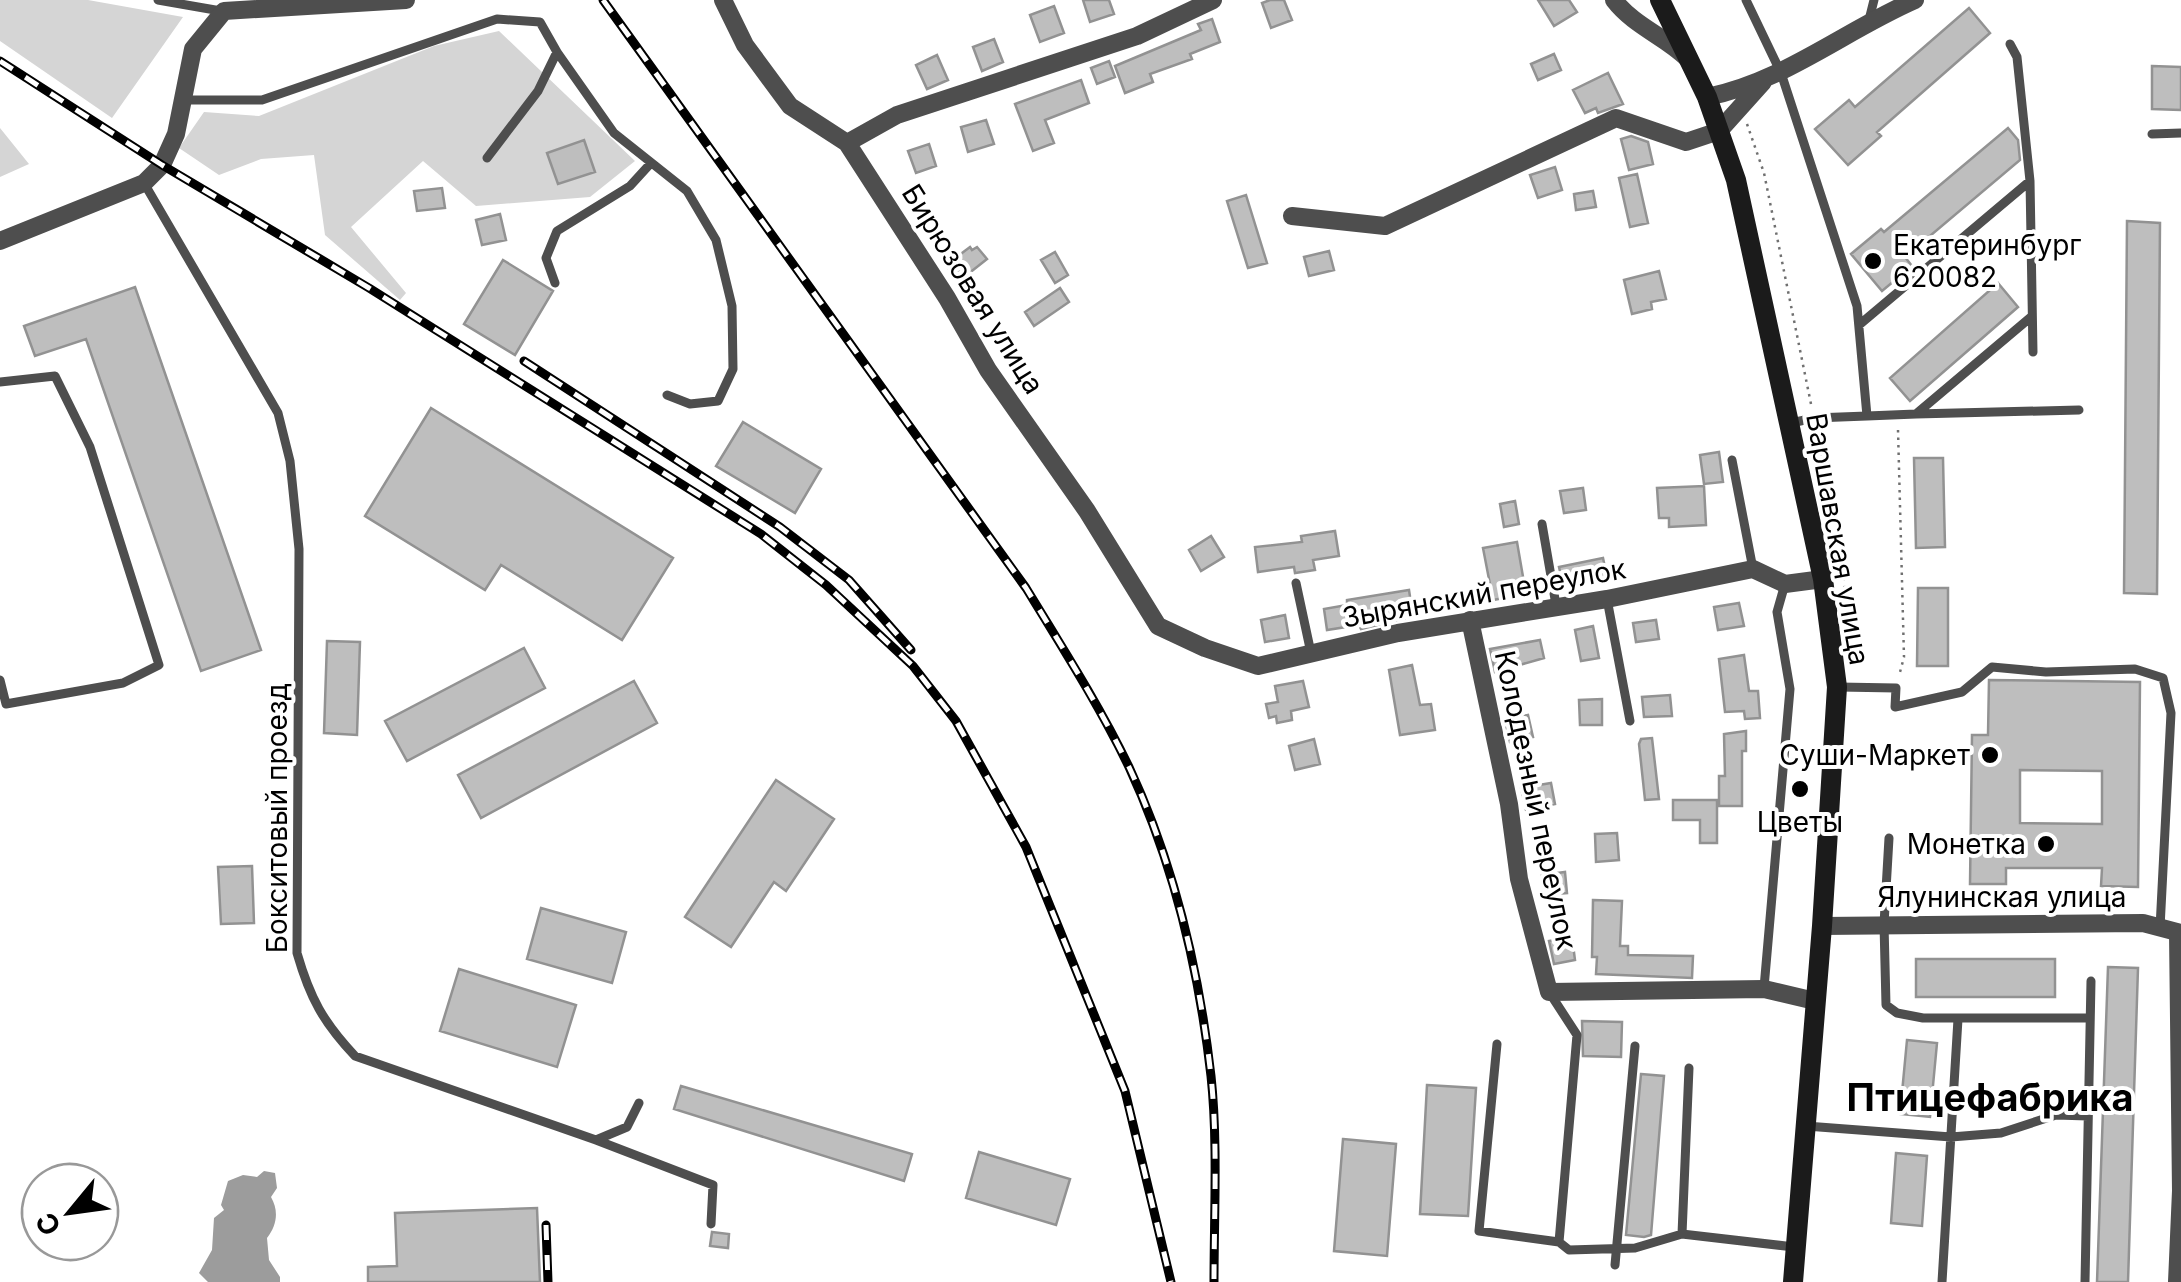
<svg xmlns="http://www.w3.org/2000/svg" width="2181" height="1282" font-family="Inter,sans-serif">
	<rect width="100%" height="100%" fill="#fff"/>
	<path fill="#d5d5d5" d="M0 0H88L183 17 112 118 0 41Z
		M499 31 635 161 590 197 476 206 423 161 351 227 406 293 400 300 325 235 314 155 261 159 219 175 179 148 204 112 259 116 434 46Z
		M0 128 29 164 0 177Z"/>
	<path fill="#9c9c9c" d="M264 1171 275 1173 277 1188 271 1197C279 1211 277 1225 267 1238L269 1260 280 1277V1282H208L199 1273 212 1250 214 1218 224 1210 221 1205 228 1181 243 1175 257 1177Z"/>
	<path fill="#bebebe" stroke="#929292" stroke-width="2.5" fill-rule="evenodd" d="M1083 0H1109L1114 14 1090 22Z
		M1270 0H1284L1292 20 1271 28 1262 3Z
		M1538 0H1569L1577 12 1554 26Z
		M1054 6 1064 33 1040 42 1030 15Z
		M1969 8 1990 33 1877 132 1881 136 1848 165 1815 129 1849 100 1855 107Z
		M1212 19 1220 42 1190 54 1192 59 1150 74 1153 82 1125 93 1115 66 1201 30 1198 24Z
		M994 39 1003 62 982 71 973 47Z
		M1554 54 1561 70 1538 80 1531 64Z
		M937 55 948 80 927 89 916 65Z
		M1109 61 1115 77 1097 84 1091 68Z
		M2152 66 2181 67V110L2152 109Z
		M1608 73 1623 104 1598 113 1596 108 1585 113 1573 90Z
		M1081 80 1089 103 1045 120 1054 143 1033 151 1015 104Z
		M986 120 994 144 968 152 961 127Z
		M2008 128 2018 140 2020 160 1905 257 1912 266 1882 291 1851 254 1881 229 1884 232Z
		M1631 136 1648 142 1653 164 1629 170 1621 139Z
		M584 140 595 172 558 184 547 153Z
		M929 144 936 166 916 173 908 151Z
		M1555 167 1562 190 1538 198 1530 175Z
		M1637 174 1648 223 1630 227 1619 178Z
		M442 188 445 208 417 211 414 191Z
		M1593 191 1596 207 1576 210 1574 194Z
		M1246 195 1267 263 1248 268 1227 201Z
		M500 214 506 240 482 245 476 220Z
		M2127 221 2160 223 2157 594 2124 593Z
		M970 247 972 250 977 247 987 259 958 282 946 265Z
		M1329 251 1334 270 1309 276 1304 257Z
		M1055 252 1068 275 1055 283 1041 260Z
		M503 260 553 291 515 355 464 324Z
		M1659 271 1666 299 1651 302 1652 309 1632 314 1624 280Z
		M1998 283 2018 307 1910 401 1890 378Z
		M135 287 261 650 201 671 86 339 35 356 24 326Z
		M1060 288 1069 302 1034 326 1025 312Z
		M431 408 673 558 622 640 501 565 485 590 365 516Z
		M743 422 821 469 795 513 716 466Z
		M1719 452 1723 482 1704 484 1700 455Z
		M1914 458H1943L1945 547 1916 548Z
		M1704 486 1706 525 1669 527V518H1659L1657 488Z
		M1583 488 1586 510 1564 513 1560 491Z
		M1515 501 1519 524 1504 527 1500 504Z
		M1335 531 1339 556 1313 560 1315 570 1295 573 1294 567 1258 572 1255 547 1302 542 1301 536Z
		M1211 536 1224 557 1201 571 1189 550Z
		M1517 542 1526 594 1493 600 1483 548Z
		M1603 558 1607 577 1563 585 1559 567Z
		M1918 588H1948V666H1917Z
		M1409 590 1413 616 1361 629 1359 625 1327 630 1324 609 1347 605V600Z
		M1739 603 1744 626 1718 630 1714 607Z
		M1285 615 1289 638 1265 642 1261 620Z
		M1656 620 1659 639 1636 642 1633 623Z
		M1593 626 1599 658 1581 661 1575 630Z
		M1540 640 1544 658 1495 672 1490 649Z
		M327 641 360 642 357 735 324 733Z
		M524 648 545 688 407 761 385 721Z
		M1744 655 1749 691H1758L1760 718 1745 719 1744 711 1725 712 1719 659Z
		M1412 665 1420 705 1431 704 1435 730 1400 735 1389 670Z
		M1989 680 2140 682 2138 887 2101 886 2102 868H2006V884H1970L1972 735H1988ZM2020 770 2102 771V824L2020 823Z
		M634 681 657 723 481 818 458 775Z
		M1303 681 1309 707 1291 711 1292 720 1277 723 1276 716 1269 718 1266 704 1278 702 1275 686Z
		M1670 695 1672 716 1644 717 1642 697Z
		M1602 699V725H1580L1579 700Z
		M1528 715 1533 737 1510 742 1505 720Z
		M1746 731V751H1742V806H1719V776H1725L1724 734Z
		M1652 738 1659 799 1645 800 1639 744 1641 739Z
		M1314 739 1320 764 1295 770 1289 746Z
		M776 780 834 819 786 891 774 882 731 947 685 917Z
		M1551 783 1555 804 1526 810 1521 788Z
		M1673 800H1717V843H1700V820H1673Z
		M1617 833 1619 860 1596 862 1595 834Z
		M252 866 254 923 221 924 218 867Z
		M1565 872 1567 893 1544 895 1542 875Z
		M1593 900 1622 901 1620 946H1628V955L1693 956 1692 978 1596 974 1597 957H1592Z
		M541 908 626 932 612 983 527 959Z
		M1572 937 1575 960 1554 964 1549 941Z
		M1916 959H2055V997H1916Z
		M2108 967 2138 968 2128 1282H2097Z
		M459 969 576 1005 557 1067 440 1031Z
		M1582 1021 1622 1022 1621 1057 1583 1056Z
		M1907 1040 1937 1043 1930 1117 1900 1114Z
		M1641 1074 1664 1076 1651 1235 1644 1237 1626 1235Z
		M1427 1085 1476 1088 1468 1216 1420 1214Z
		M681 1086 912 1154 904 1181 674 1109Z
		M1343 1139 1396 1144 1387 1256 1334 1251Z
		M979 1152 1070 1179 1056 1225 966 1198Z
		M1896 1153 1927 1156 1922 1226 1891 1223Z
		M537 1208 540 1282H368V1267L397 1266 395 1213Z
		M712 1232 729 1234 728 1248 710 1246Z"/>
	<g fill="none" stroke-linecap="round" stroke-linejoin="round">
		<path stroke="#707070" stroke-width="2.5" stroke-dasharray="2.5 5" stroke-linecap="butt" d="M1747 124 1764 173 1811 404
			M1898 430 1904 657 1899 676
			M1816 431 1840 552 1852 645"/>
		<path stroke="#4e4e4e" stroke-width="9" d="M158 0 221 11
			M1746 0 1781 73 1857 306 1867 416 1814 418 1791 423
			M1869 20 1874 0
			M2010 44 2017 57 2030 181 2033 352
			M557 52 614 133 687 191 716 240 732 306 733 369 718 401 690 404 667 395
			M182 100H262L497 19 540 22 557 52 538 91 487 158
			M2152 134 2181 133
			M144 183 278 413 290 461 299 549 297 953C310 998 323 1022 355 1056L596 1140 713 1185 711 1224
			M555 283 546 258 557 231 630 186 651 163
			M1859 325 2030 181
			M0 382 55 376 90 447 159 665 123 683 6 704 0 680
			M1916 414 2079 410
			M1867 416 1916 414 2031 317
			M1732 460 1753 569
			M1542 524 1556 605
			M1296 583 1311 653
			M1607 599 1630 721
			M1839 687 1896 688 1895 707 1962 692 1992 667 2046 672 2135 669 2163 678 2171 713 2160 928
			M1889 838 1884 924 1886 1005 1897 1013 1923 1018H2090
			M1764 988 1790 689 1777 612 1785 584
			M1551 995 1577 1035 1559 1242
			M1497 1044 1479 1231 1559 1242 1569 1250 1635 1248 1682 1234 1794 1247
			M1806 1126 1951 1137 2001 1133 2056 1115 2088 1116
			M596 1140 627 1127 639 1103
			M1682 1234 1689 1068
			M1615 1265 1635 1046
			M1942 1282 1958 1019
			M2085 1282 2091 981"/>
		<path stroke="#4e4e4e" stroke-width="18" d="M723 0 745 45 790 106 847 143 947 298 988 370 1087 511 1158 626 1205 648 1258 666 1398 633 1607 599 1753 569 1785 584 1823 579
			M1614 0C1634 26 1664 36 1687 58
			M1707 97C1783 82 1844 31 1915 0
			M847 143 897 115 1137 36 1213 0
			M1292 216 1385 226 1616 118 1686 142 1719 131 1763 82
			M0 241 144 183 162 165 176 134 193 49 224 11 406 0
			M1470 620 1509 804 1519 879 1549 992 1764 989 1815 1001
			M1822 926 2143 923 2181 933
			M2177 1282 2181 1191 2178 933"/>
		<path stroke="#1b1b1b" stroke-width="20" d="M1660 0 1707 97 1736 180 1823 579 1837 687 1822 926 1793 1282"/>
		<defs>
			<path id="rail" d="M603 0 1026 588C1062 647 1099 705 1129 767 1174 864 1199 970 1211 1076 1218 1141 1214 1216 1214 1282
				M0 61 162 165 369 288 761 534 826 585 913 666 956 721 1026 847 1125 1091 1171 1282
				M524 361 780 527 849 580 911 650
				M546 1225 548 1282"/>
		</defs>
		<use href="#rail" stroke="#000" stroke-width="9"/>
		<use href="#rail" stroke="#fff" stroke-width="5" stroke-dasharray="15" stroke-linecap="butt"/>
	</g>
	<g fill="#000" stroke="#fff" stroke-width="4">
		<circle cx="1873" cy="261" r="10"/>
		<circle cx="1990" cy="755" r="10"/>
		<circle cx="1800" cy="789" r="10"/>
		<circle cx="2046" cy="844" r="10"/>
	</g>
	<g text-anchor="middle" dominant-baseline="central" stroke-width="8" stroke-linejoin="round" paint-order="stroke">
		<g font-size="28" fill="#000" stroke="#fff" text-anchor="end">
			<text x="1893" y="245" text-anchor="start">Екатеринбург<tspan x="1893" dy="32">620082</tspan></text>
			<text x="1970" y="755">Суши-Маркет</text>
			<text x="1800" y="822" text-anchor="middle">Цветы</text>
			<text x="2026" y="844">Монетка</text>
		</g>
		<g font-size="28" fill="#000" stroke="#fff">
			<text transform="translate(973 289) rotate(58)">Бирюзовая улица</text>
			<text transform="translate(1838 539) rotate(80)">Варшавская улица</text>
			<text transform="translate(1484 593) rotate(-10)">Зырянский переулок</text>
			<text transform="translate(1536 800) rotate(78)">Колодезный переулок</text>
			<text transform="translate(277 818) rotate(-90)">Бокситовый проезд</text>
			<text x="2002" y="897">Ялунинская улица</text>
		</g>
		<g font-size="38" font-weight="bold" fill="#000" stroke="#fff">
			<text x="1990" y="1097">Птицефабрика</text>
		</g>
	</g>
	<g transform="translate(70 1212) rotate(241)"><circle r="48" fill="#ffffff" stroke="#999999" stroke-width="2.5"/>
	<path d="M0-8L18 38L0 25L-18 38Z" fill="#000000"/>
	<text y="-15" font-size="28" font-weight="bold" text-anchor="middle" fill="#000000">С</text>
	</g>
</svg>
